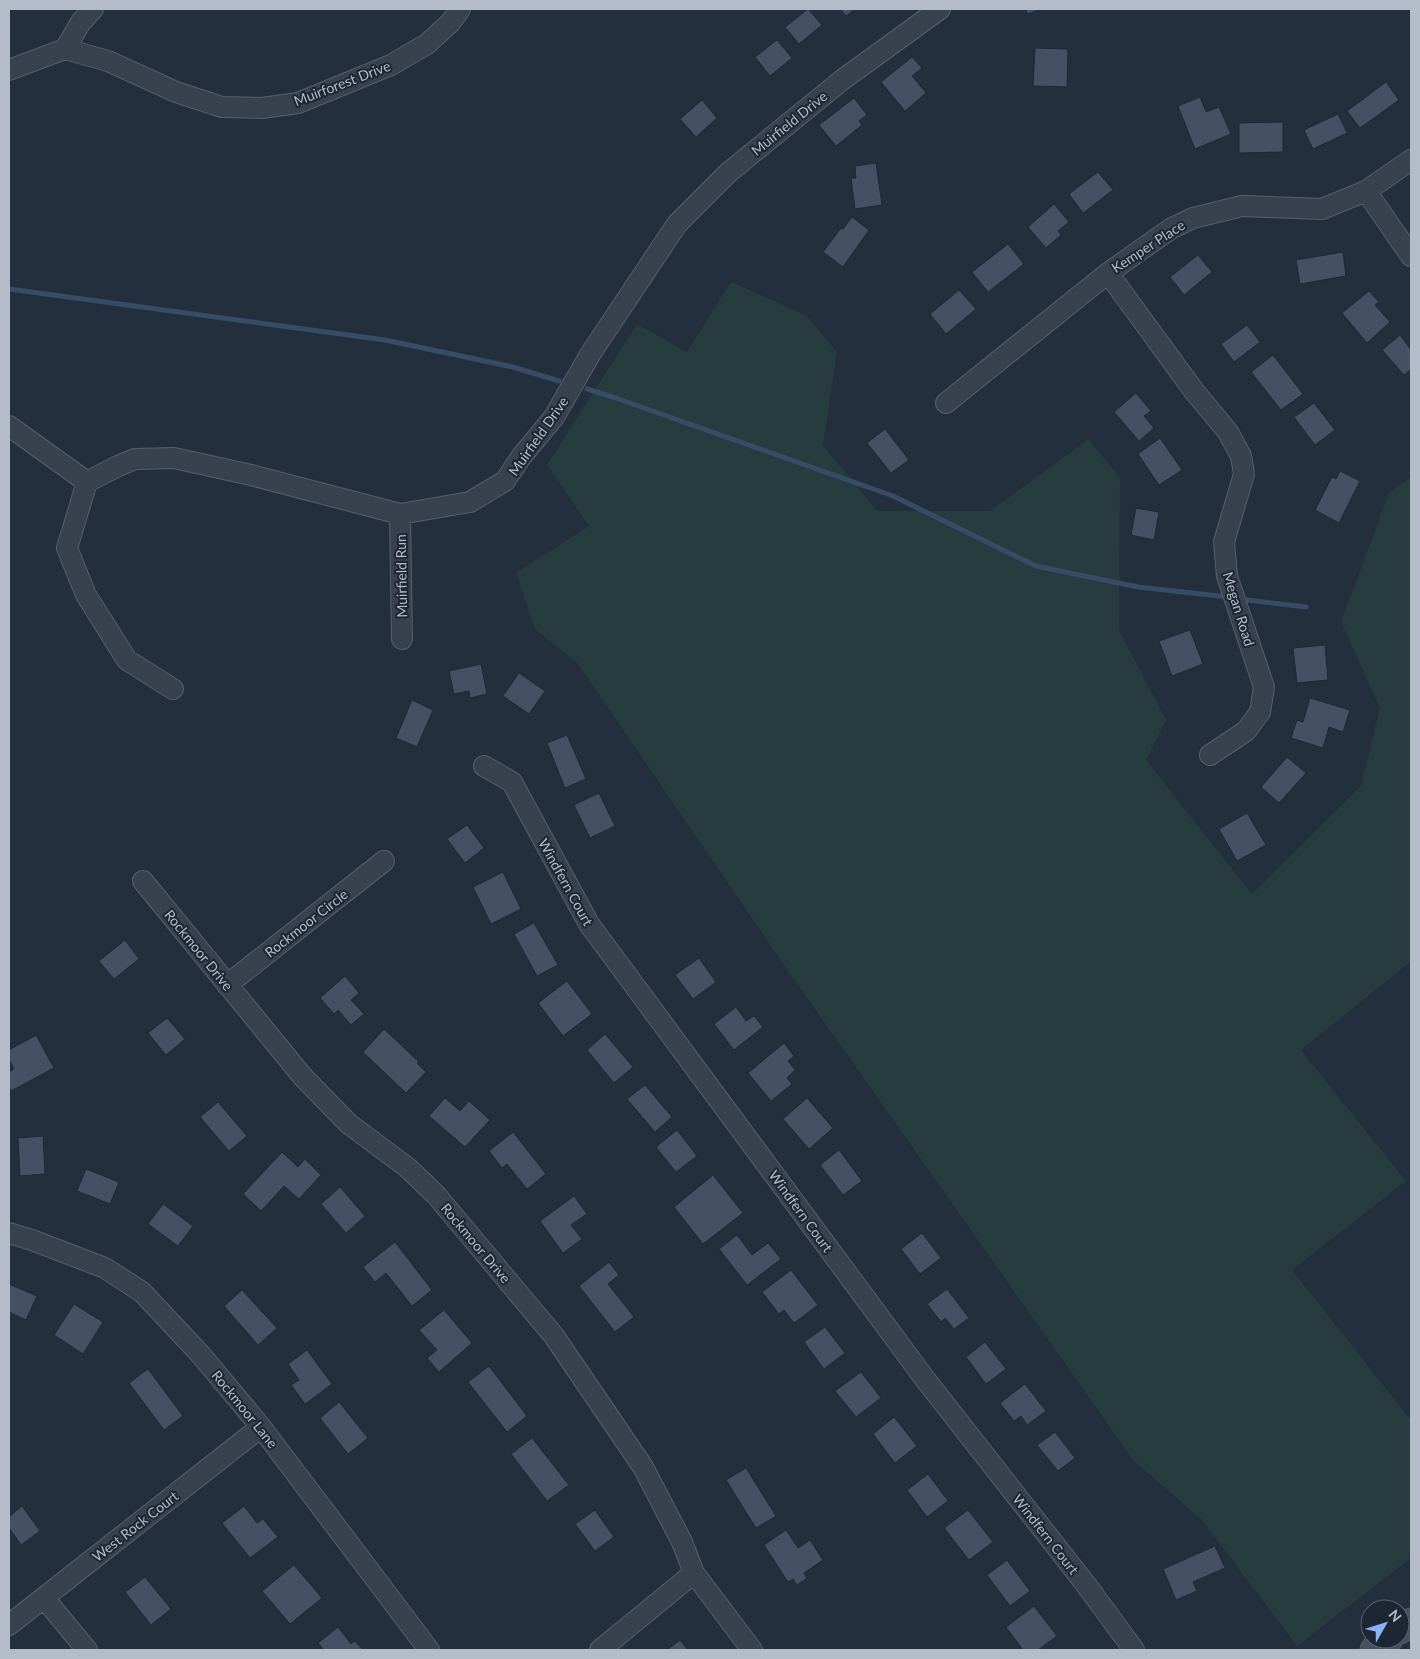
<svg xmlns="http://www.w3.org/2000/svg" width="1420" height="1659" font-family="Lato,sans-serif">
	<rect width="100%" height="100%" fill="#242f3e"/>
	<path fill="#263c3f" d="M731 282 806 315 837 352 823 445 877 511H990L1089 439 1120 478 1119 630 1166 720 1146 760 1252 894 1361 786 1380 708 1341 622 1389 493 1411 477V961L1301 1050 1406 1181 1292 1270 1411 1420V1558L1297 1646 1201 1519 1133 1460 784 965 578 664 535 629 516 573 589 526 547 465 637 324 687 352Z"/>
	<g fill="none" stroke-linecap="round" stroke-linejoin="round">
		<path stroke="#394c67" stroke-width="5" d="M9 289 385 340 513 367 559 381
			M587 389 613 397 893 496 1036 566 1138 587 1228 597
			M1239 599 1306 607"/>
	</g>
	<path fill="#455162" stroke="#1f2835" d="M808 9 822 25 799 44 785 27Z
		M840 9H855L846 16Z
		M1026 9H1042L1027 14Z
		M777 40 792 58 770 76 755 57Z
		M1035 48 1068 49 1067 87 1033 86Z
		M912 57 922 68 912 76 926 93 905 111 881 82Z
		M1386 82 1399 100 1360 128 1347 111Z
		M1200 97 1206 112 1219 107 1231 134 1195 149 1178 106Z
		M854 98 867 115 859 121 862 125 836 146 819 125Z
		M702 100 717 118 696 137 680 119Z
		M1338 114 1347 133 1313 149 1304 130Z
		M1283 122V152L1239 153V123Z
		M876 163 882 205 855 209 851 178H856L855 166Z
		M1098 172 1113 190 1083 213 1069 194Z
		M1054 204 1069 222 1058 231 1061 235 1046 248 1028 227Z
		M852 217 869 230 843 267 823 252 841 228 843 229Z
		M1008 244 1024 264 988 292 972 272Z
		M1343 252 1346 276 1300 284 1296 260Z
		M1198 255 1212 272 1184 295 1170 277Z
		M959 290 976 309 946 334 930 314Z
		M1369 291 1379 302 1375 305 1390 322 1367 343 1342 313Z
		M1247 325 1260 342 1234 362 1221 344Z
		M1400 335 1411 350V369L1404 375 1382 350Z
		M1273 355 1303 394 1281 410 1251 372Z
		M1136 393 1151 411 1144 416 1154 428 1139 441 1114 412Z
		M1314 403 1335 430 1315 445 1294 417Z
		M885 429 909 460 891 473 867 443Z
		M1160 438 1182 470 1159 485 1138 454Z
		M1340 471 1360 481 1339 523 1315 510 1332 477 1336 479Z
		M1136 508 1159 512 1154 540 1131 535Z
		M1190 630 1203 664 1172 676 1159 641Z
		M1325 645 1328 680 1297 683 1293 648Z
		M481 664 487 694 470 698 469 691 454 694 449 671Z
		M519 673 545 691 529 714 503 696Z
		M1310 698 1350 710 1343 732 1329 727 1323 748 1291 738 1297 720 1303 722Z
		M412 700 433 710 417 747 396 738Z
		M567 735 586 779 565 788 547 743Z
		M1287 757 1306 773 1279 803 1261 787Z
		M599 793 615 826 590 838 574 805Z
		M1247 813 1266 845 1237 861 1219 829Z
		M467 825 484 848 465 863 447 839Z
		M503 872 521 909 491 924 473 887Z
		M534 923 558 965 537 976 514 934Z
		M125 940 139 959 114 979 99 961Z
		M699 958 716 982 693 999 675 975Z
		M345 976 359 993 351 1000 364 1014 351 1025 338 1010 334 1014 320 998Z
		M567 981 592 1014 563 1036 538 1003Z
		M736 1007 746 1021 754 1016 763 1027 734 1050 714 1024Z
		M167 1018 185 1039 166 1055 148 1033Z
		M384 1029 419 1062 417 1063 426 1072 406 1093 363 1052Z
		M605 1034 633 1067 614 1083 587 1050Z
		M36 1035 54 1068 11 1091 9 1087V1072L14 1069 9 1059V1050Z
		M784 1043 794 1056 788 1061 795 1070 787 1078 792 1084 771 1101 748 1073Z
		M645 1085 672 1117 655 1132 627 1099Z
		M445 1098 460 1111 469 1101 490 1120 465 1147 429 1116Z
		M807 1098 833 1128 809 1149 783 1119Z
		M218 1102 247 1136 229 1151 200 1117Z
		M677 1130 697 1156 676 1172 656 1147Z
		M513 1132 546 1174 527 1189 507 1164 502 1168 489 1151Z
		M43 1136 45 1174 20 1176 18 1138Z
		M839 1150 862 1181 843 1195 820 1165Z
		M282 1152 298 1167 305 1159 321 1175 299 1199 284 1186 261 1211 243 1194Z
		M86 1169 119 1182 110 1204 77 1191Z
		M713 1175 743 1213 703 1244 674 1207Z
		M340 1187 365 1216 346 1233 321 1204Z
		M574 1196 587 1214 571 1225 582 1239 563 1253 540 1221Z
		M163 1204 193 1226 178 1246 148 1224Z
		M922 1233 941 1258 920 1274 901 1249Z
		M737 1235 752 1255 768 1243 781 1259 747 1285 719 1249Z
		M395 1242 432 1290 412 1306 386 1273 375 1282 363 1267Z
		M609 1262 619 1275 608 1284 634 1317 615 1332 579 1286Z
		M791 1270 818 1305 794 1323 784 1310 779 1314 762 1292Z
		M9 1284 37 1296 26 1320 9 1312Z
		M947 1289 969 1318 954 1329 945 1318 941 1322 927 1304Z
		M242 1290 277 1328 258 1345 224 1306Z
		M74 1304 103 1322 83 1354 54 1335Z
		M444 1310 472 1343 439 1372 427 1358 437 1350 419 1330Z
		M825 1327 845 1353 824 1369 804 1342Z
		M985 1342 1006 1369 986 1384 966 1357Z
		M307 1350 332 1384 305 1404 291 1385 299 1380 288 1364Z
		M489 1366 527 1416 507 1432 468 1382Z
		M148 1369 183 1416 164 1430 129 1383Z
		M861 1372 881 1398 856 1417 835 1391Z
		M1025 1384 1046 1411 1027 1425 1021 1416 1014 1421 1000 1403Z
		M339 1402 368 1438 348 1454 320 1418Z
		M894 1417 917 1446 895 1463 873 1434Z
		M1055 1432 1075 1458 1058 1471 1037 1445Z
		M532 1438 569 1485 547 1501 511 1454Z
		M746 1468 776 1516 756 1528 726 1480Z
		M928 1474 948 1501 927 1517 907 1490Z
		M22 1506 40 1531 21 1545 9 1528V1517Z
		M244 1506 257 1523 263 1519 278 1537 250 1558 222 1523Z
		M595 1510 614 1537 595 1551 575 1524Z
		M968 1510 993 1542 969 1560 944 1528Z
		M786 1530 798 1548 810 1540 823 1560 804 1573 807 1578 797 1585 793 1579 788 1582 764 1545Z
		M1215 1546 1225 1568 1193 1582 1197 1591 1176 1600 1163 1569Z
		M1007 1560 1030 1591 1010 1606 987 1575Z
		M294 1565 322 1598 290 1624 262 1591Z
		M145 1577 171 1609 151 1625 125 1592Z
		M1034 1606 1057 1636 1038 1650H1023L1006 1627Z
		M338 1627 351 1644 355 1641 363 1650H324L318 1643Z
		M680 1640 688 1650H667Z"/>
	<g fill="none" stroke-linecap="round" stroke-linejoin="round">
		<defs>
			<path id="minor" d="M65 49 108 61 176 92 222 107 262 108 298 103 391 65 427 44 451 22 460 9
				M9 70 65 49 81 22 93 9
				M1366 191 1411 256
				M1108 273 1194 391 1228 432 1241 456 1244 474 1224 542 1227 576 1264 687 1260 712 1246 731 1210 755
				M946 403 1108 273 1172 228 1193 218 1242 206 1322 209 1366 191 1411 160
				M9 426 87 482
				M400 514 402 639
				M173 689 127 660 86 595 67 548 87 482 118 466 135 459 174 458 251 475 400 514 470 502 505 481 521 457 554 417 591 353 677 224 728 173 842 80 940 9
				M484 766 512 782 589 924 925 1379 1087 1586 1134 1650
				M143 881 303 1077 349 1124 408 1168 436 1195 554 1336 643 1467 682 1542 694 1573 752 1650
				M227 985 384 861
				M9 1233 32 1240 105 1268 142 1292 201 1355 261 1427 429 1650
				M44 1598 87 1650
				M9 1625 261 1427
				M600 1650 694 1573"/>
			<path id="secondary" d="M1400 1630 1411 1622
				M1374 1650 1389 1639"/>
		</defs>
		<use href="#minor" stroke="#565f6c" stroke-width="22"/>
		<use href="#secondary" stroke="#565f6c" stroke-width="29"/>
		<use href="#minor" stroke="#38414e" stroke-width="20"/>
		<use href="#secondary" stroke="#465061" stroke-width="28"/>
	</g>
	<g text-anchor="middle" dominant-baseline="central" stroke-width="4" stroke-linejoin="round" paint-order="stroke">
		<g font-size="14" fill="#b4bcc9" stroke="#1d2633">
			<text transform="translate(342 83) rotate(-21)">Muirforest Drive</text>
			<text transform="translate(789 123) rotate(-39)">Muirfield Drive</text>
			<text transform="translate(1148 246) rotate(-33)">Kemper Place</text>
			<text transform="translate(538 436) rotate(-55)">Muirfield Drive</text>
			<text transform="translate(401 576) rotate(-91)">Muirfield Run</text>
			<text transform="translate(1239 609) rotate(73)">Megan Road</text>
			<text transform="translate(566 882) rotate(61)">Windfern Court</text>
			<text transform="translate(306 923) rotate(-38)">Rockmoor Circle</text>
			<text transform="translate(199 950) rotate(51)">Rockmoor Drive</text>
			<text transform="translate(801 1211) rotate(54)">Windfern Court</text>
			<text transform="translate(476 1243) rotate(50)">Rockmoor Drive</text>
			<text transform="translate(245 1409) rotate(51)">Rockmoor Lane</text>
			<text transform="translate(135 1526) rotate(-38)">West Rock Court</text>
			<text transform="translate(1046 1534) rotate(52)">Windfern Court</text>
		</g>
	</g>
	<rect width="1420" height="1659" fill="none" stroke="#b4bcc9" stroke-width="20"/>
	<g transform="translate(1385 1624) rotate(51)"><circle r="24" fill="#1d2633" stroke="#59626f"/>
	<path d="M0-4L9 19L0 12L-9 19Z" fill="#8ab4f8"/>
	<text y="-8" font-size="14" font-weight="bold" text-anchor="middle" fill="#b4bcc9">N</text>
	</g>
</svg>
